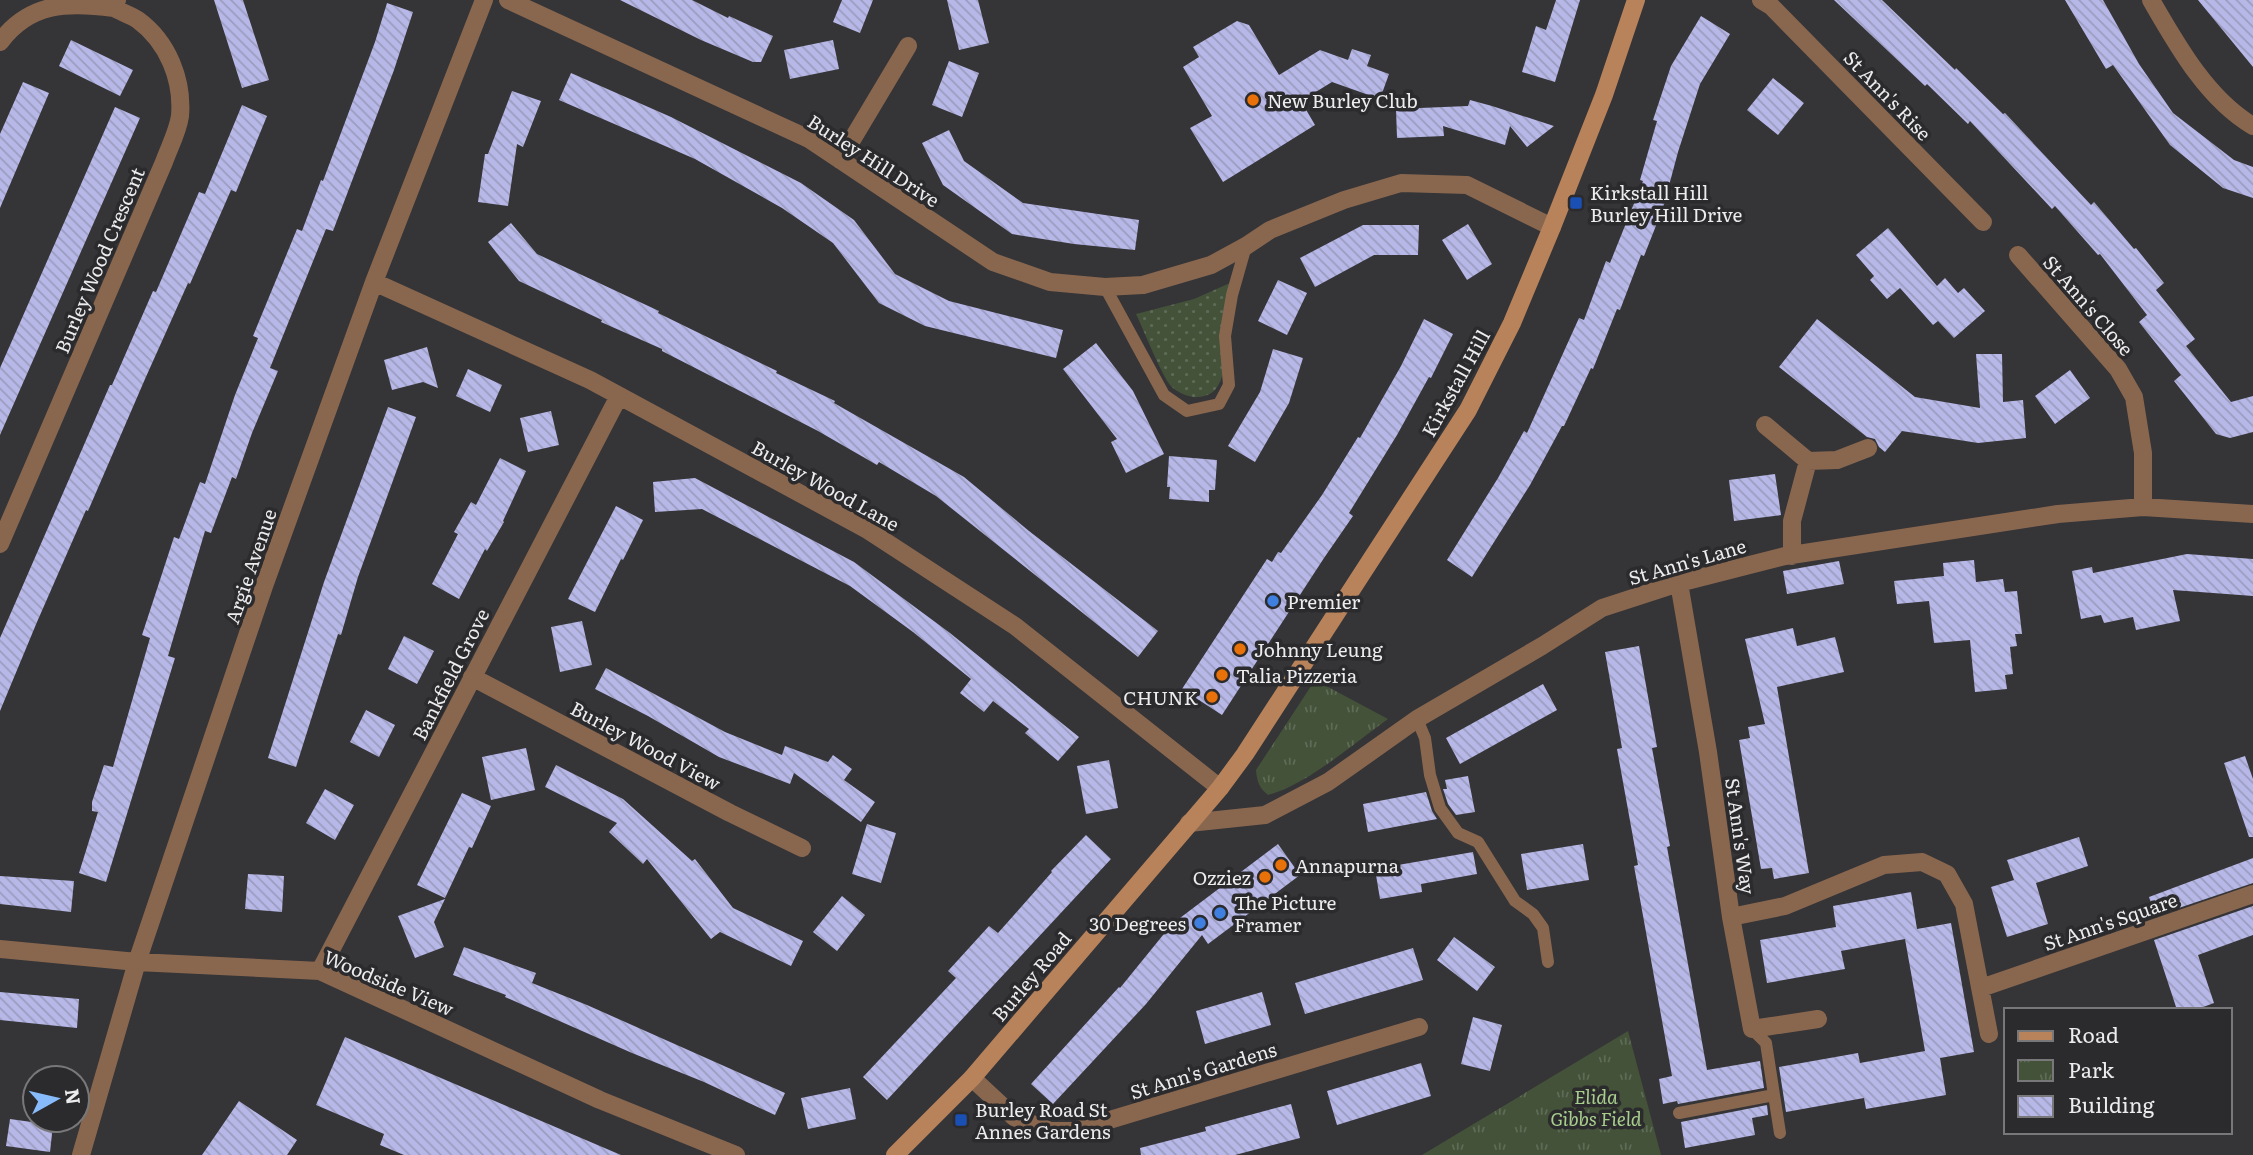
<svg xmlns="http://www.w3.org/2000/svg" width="2253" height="1155" font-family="Literata,serif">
	<defs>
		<pattern id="grass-dots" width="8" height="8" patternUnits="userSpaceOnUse" patternTransform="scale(1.75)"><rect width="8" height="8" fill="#435239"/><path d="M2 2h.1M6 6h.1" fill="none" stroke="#5e6b56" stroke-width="1.8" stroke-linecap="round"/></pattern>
		<pattern id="park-tufts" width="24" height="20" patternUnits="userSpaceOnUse" patternTransform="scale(1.75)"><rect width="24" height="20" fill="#435239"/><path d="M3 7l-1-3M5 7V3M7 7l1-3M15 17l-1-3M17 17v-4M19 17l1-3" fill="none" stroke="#5e6b56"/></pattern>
		<pattern id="building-back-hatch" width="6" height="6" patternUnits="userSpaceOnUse" patternTransform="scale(1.75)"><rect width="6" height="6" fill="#b7b8e7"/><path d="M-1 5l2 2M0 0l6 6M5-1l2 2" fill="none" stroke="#9b9cbf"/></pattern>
	</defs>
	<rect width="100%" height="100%" fill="#353437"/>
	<path fill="url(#grass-dots)" d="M1230 283 1223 373C1219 387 1214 396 1198 397 1190 398 1179 393 1173 388 1164 382 1143 328 1136 314L1194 299Z"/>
	<path fill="url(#park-tufts)" d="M1315 680 1388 719C1354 743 1307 785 1268 795 1259 788 1257 781 1256 770Z
		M1628 1031 1661 1155H1422Z"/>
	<path fill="url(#building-back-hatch)" d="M214 0H243L269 80 242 88Z
		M620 0H692L728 18 729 16 773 36 761 62H753L701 40Z
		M842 0H873L860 33 833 22Z
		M947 0H978L989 43 959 50Z
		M1556 0H1580L1555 82 1522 72 1536 26 1546 30Z
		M1834 0H1882L1955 70 1956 68 2003 114 2005 113 2091 205 2094 202 2134 249 2136 248 2164 283 2156 290 2195 339 2186 346 2231 402 2253 396V432L2230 438 2216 434 2174 381 2181 375 2139 322 2147 315 2100 254 2098 255 2055 206 2052 209 1970 121 1968 124 1927 84 1925 86Z
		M2065 0H2103L2139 64 2173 113 2234 160 2253 167V198L2223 188 2170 145 2113 65 2106 69Z
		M2198 0H2253V67Z
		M387 3 413 12 394 70 333 231 326 229 270 368 278 371 252 433 236 479 232 477 211 533 205 531 168 656 175 658 106 882 79 873 98 812 92 811V802L104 765 113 767 150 638 142 635 174 537 179 539 200 482 205 484 235 395 258 338 253 336 297 229 302 231 321 180 323 181 375 42Z
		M1701 16 1730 34 1700 84 1678 152 1663 208 1644 256 1641 255 1620 310 1617 309 1593 369 1591 368 1564 426H1562L1530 485 1472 577 1447 560 1498 478 1524 431 1527 433 1579 318 1584 320 1606 261 1610 263 1643 181 1640 180 1657 121 1653 120 1671 66Z
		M1237 21 1249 25 1279 75 1320 50 1348 60 1352 49 1371 55 1367 66 1389 74 1380 99 1332 82 1301 101 1315 125 1223 182 1190 128 1212 116 1183 67 1199 57 1193 47Z
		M71 40 133 70 120 96 59 66Z
		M833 40 839 69 790 79 784 50Z
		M949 61 979 73 962 117 932 105Z
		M571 73 671 117 801 183 854 220 895 274 949 301 1063 330 1056 358 925 326 879 303 833 243 782 208 695 159 559 100Z
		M1773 78 1804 103 1778 135 1747 110Z
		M23 82 49 93 0 208V134Z
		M512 91 541 101 523 147 517 144 508 206 478 202 485 154H488Z
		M1470 100 1492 106 1554 126 1527 147 1510 126 1505 145 1443 126 1444 136 1397 138 1396 109 1468 106Z
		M242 105 267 116 236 192 231 190 190 284 188 283 145 379 88 511 86 510 37 622 0 711V638L110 385H112L153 291 156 292 199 192 205 194Z
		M115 107 140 118 0 435V368Z
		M949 130 964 161 1023 203 1139 220 1135 250 1074 244 1012 234 943 185 922 143Z
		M511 223 537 254 659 311 658 313 777 371 776 373 835 401 834 403 964 477 1029 531 1158 631 1138 657 936 496 879 462 877 465 818 431 662 351V349L601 322 602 320 519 281 488 242Z
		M1468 224 1492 264 1467 280 1442 240Z
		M1363 225H1419L1418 255H1374L1315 287 1300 258Z
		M1888 228 1937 286 1945 278 1958 293 1964 288 1985 311 1954 338 1938 321 1933 325 1900 288 1887 299 1870 280 1874 276 1856 255Z
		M1278 280 1307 293 1287 335 1258 321Z
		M1424 319 1453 334 1431 378 1429 377 1397 435 1349 513 1353 516 1324 558 1222 715 1182 689 1267 559 1272 562 1278 552 1281 553 1322 495 1358 437 1360 438 1401 366Z
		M1817 319 1915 397 1980 408 1976 354H2002L2003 402 2023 400 2026 438 1978 443 1902 431 1885 452 1879 447 1875 439 1867 437 1779 367Z
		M1096 343 1133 391 1164 454 1126 473 1111 442 1117 439 1063 369Z
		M427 347 438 388 423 382 392 390 384 360Z
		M1273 349 1303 358 1289 403 1255 462 1228 446 1260 392Z
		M468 369 502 385 490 412 456 396Z
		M2070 370 2090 398 2055 424 2035 396Z
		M388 407 416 417 358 577 341 635 338 634 296 767 268 758 324 582Z
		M551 411 559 445 528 452 520 418Z
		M1169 456 1217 460 1215 490H1209V502L1169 499 1170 487H1167Z
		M500 458 526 471 503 521 504 522 487 551 485 549 459 599 432 584 458 534 454 532 471 502 476 505Z
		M1775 474 1781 515 1734 521 1729 480Z
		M695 478 854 562 950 633 1079 737 1058 761 1025 733 1029 729 993 701 984 712 960 693 971 679 913 632 850 586 702 509 655 512 653 482Z
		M616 506 643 520 623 560 621 559 595 612 568 599Z
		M2187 554 2253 559V596L2173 590 2180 621 2136 630 2133 617 2104 623 2101 615 2081 619 2072 571 2092 567 2093 573Z
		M1974 560 1976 582 2003 579 2005 592 2017 591 2022 634H2015L2017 646 2010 647 2013 674 2005 675 2007 689 1975 692 1970 640 1934 643 1929 601 1897 604 1894 581 1944 576 1943 563Z
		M1839 561 1844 584 1787 594 1783 571Z
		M582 621 592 665 560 672 551 627Z
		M1793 628 1797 646 1835 637 1844 672 1777 687 1809 873 1774 879 1772 868 1761 869 1739 740 1750 738 1748 727 1765 724 1745 639Z
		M404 636 434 651 417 684 388 669Z
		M1639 646 1657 747 1652 748 1670 846 1667 847 1707 1070 1760 1061 1764 1088 1678 1104 1677 1101 1663 1104 1659 1079 1672 1076 1634 866 1638 865 1617 749 1622 748 1605 652Z
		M606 668 725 732 782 755 785 746 828 762 833 755 852 769 844 780 875 802 861 822 794 773 790 784 719 757 648 716 595 689Z
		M1543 684 1557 710 1460 764 1446 738Z
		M366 710 395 725 379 757 350 742Z
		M526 748 535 790 491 800 482 757Z
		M2245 756 2253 779V837H2249L2224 763Z
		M1109 760 1118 808 1086 814 1077 766Z
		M556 765 623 799 692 861 695 859 733 908 803 941 791 966 720 932 711 939 647 859 643 864 609 832 617 823 545 787Z
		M1468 776 1475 812 1456 815 1448 804 1443 789H1447L1445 780Z
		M325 789 354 805 335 840 306 823Z
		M1426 792 1432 811 1437 819 1368 832 1363 804Z
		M462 793 491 806 472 848 469 847 445 898 417 885Z
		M867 824 896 833 881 883 852 874Z
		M1086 835 1111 859 887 1100 863 1077 956 978 948 971 989 926 998 933 1052 872 1051 871Z
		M2079 837 2088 866 2036 883 2048 924 2007 937 1991 887 2014 880 2007 860Z
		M1278 844 1300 875 1208 944 1202 935 1146 1004 1053 1104 1031 1084 1119 987 1120 988 1172 924Z
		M1583 844 1589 880 1527 890 1521 854Z
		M1473 852 1477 874 1421 884 1422 892 1380 899 1375 869Z
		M2253 858V883L2155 916 2149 897Z
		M248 874 284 876 282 912 245 909Z
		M0 876 74 881 71 912 0 904Z
		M1911 892 1917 929 1951 923 1974 1052 1940 1058 1946 1095 1866 1109 1864 1098 1786 1112 1779 1067 1858 1053 1860 1063 1925 1051 1905 939 1841 951 1845 969 1767 983 1760 940 1836 927 1833 906Z
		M842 896 865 915 837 951 813 932Z
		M445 899 434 922 444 947 415 958 398 916Z
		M2253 906V935L2198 955 2214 1003 2195 1010H2177L2154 940Z
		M1454 937 1495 967 1477 991 1437 960Z
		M464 947 536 973 532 983 587 1005 785 1093 775 1115 704 1082 632 1053 505 997 506 995 453 975Z
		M1413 948 1423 980 1305 1014 1295 983Z
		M0 992 79 999 77 1028 0 1020Z
		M1262 992 1271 1025 1205 1044 1196 1011Z
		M1473 1017 1502 1025 1490 1071 1461 1064Z
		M345 1037 621 1155H404L380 1145 384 1134 316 1105Z
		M1421 1063 1431 1096 1337 1125 1327 1091Z
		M850 1088 856 1119 808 1129 801 1098Z
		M239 1101 297 1140 287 1155H202Z
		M1291 1104 1300 1138 1235 1155H1141L1140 1148 1206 1131 1205 1127Z
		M1767 1105 1768 1115 1752 1118 1755 1135 1685 1148 1681 1122Z
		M10 1119 53 1125 50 1152 6 1146Z"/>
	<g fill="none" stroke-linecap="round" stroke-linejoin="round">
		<path stroke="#89674f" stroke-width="12" d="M1105 287 1164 395 1187 411 1219 404 1229 385 1225 336 1232 295 1246 246
			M1417 719 1425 738 1430 775 1440 808 1458 833 1478 842 1515 901 1533 914 1543 928 1548 962
			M1774 1095 1780 1133
			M1679 1113 1774 1095 1766 1043 1752 1029"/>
		<path stroke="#89674f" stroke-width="18" d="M508 0 809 139 993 262 1050 282 1105 287 1143 285 1211 265 1246 246 1270 230 1344 200 1401 183 1467 185 1552 227
			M1761 0 1771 6 1983 222
			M2151 0C2177 45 2207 99 2253 126
			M0 42C30 2 68 2 114 8L117 0
			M840 160 908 46
			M2018 255 2118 369 2134 397 2143 453V507
			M374 282 590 380 866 529 1015 626 1220 788
			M1765 425 1808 461 1837 460 1868 448
			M0 544 164 162C169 148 178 131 180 116 183 80 168 42 138 20 131 15 121 12 114 8
			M1792 556V521L1808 461
			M1679 583 1708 752 1731 917 1752 1029 1818 1019
			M472 677 730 813 802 848
			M1189 823 1265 815 1328 782 1417 719 1542 646 1602 608 1679 583 1785 556 2058 514 2143 507 2253 514
			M1731 917 1785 906 1884 865 1922 862 1947 874 1964 904 1989 1034
			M0 949 137 962 320 971 600 1100 736 1155
			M320 971 619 396
			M1981 988 2253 894
			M972 1078 1014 1117 1050 1131H1073L1419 1027
			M81 1155 137 962 264 586 374 282 484 0"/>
		<path stroke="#b8835b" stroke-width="18" d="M895 1155 972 1078 1220 788 1245 754 1468 410 1512 323 1552 227 1604 95 1636 0"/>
	</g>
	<g fill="#e8710a" stroke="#2b2a2d" stroke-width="2.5">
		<circle cx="1253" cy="100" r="7"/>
		<circle cx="1240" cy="649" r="7"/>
		<circle cx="1222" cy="675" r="7"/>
		<circle cx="1212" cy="697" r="7"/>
		<circle cx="1281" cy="865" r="7"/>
		<circle cx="1265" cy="877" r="7"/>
	</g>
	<g fill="#1a4fb4" stroke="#2b2a2d" stroke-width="2.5">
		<rect x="1569" y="196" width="14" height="14" rx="3.5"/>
		<rect x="954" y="1113" width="14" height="14" rx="3.5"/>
	</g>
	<g fill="#3f7fe0" stroke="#2b2a2d" stroke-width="2.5">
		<circle cx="1273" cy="601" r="7"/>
		<circle cx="1220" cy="913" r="7"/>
		<circle cx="1200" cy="923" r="7"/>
	</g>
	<g text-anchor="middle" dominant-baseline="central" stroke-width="7" stroke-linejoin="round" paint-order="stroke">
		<g font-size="19" fill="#ececee" stroke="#2b2a2d">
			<text transform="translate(1888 95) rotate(46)">St Ann's Rise</text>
			<text transform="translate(874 160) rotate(33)">Burley Hill Drive</text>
			<text transform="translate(99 260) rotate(-67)">Burley Wood Crescent</text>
			<text transform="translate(2089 305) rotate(49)">St Ann's Close</text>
			<text transform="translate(1455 383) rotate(-61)">Kirkstall Hill</text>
			<text transform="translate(826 485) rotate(29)">Burley Wood Lane</text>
			<text transform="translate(1687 561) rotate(-16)">St Ann's Lane</text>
			<text transform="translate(250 566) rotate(-71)">Argie Avenue</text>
			<text transform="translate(450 674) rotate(-63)">Bankfield Grove</text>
			<text transform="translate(646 745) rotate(28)">Burley Wood View</text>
			<text transform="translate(1741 836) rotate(82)">St Ann's Way</text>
			<text transform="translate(2110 921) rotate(-19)">St Ann's Square</text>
			<text transform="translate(1031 976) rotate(-50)">Burley Road</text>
			<text transform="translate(389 982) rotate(23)">Woodside View</text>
			<text transform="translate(1203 1070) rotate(-17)">St Ann's Gardens</text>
		</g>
		<g font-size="19" fill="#ececee" stroke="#2b2a2d" text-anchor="start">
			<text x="1267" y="100">New Burley Club</text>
			<text x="1590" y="192">Kirkstall Hill<tspan x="1590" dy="22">Burley Hill Drive</tspan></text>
			<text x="1287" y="601">Premier</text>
			<text x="1254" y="649">Johnny Leung</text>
			<text x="1236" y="675">Talia Pizzeria</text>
			<text x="1198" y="697" text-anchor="end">CHUNK</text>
			<text x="1295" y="865">Annapurna</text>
			<text x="1251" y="877" text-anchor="end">Ozziez</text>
			<text x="1234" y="902">The Picture<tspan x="1234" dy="22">Framer</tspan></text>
			<text x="1186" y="923" text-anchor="end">30 Degrees</text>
			<text x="975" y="1109">Burley Road St<tspan x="975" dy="22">Annes Gardens</tspan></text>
		</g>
		<g font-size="19" font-style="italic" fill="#a8ce8d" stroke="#2b2a2d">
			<text x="1596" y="1096">Elida<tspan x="1596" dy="22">Gibbs Field</tspan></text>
		</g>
	</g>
	<rect x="2004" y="1008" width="228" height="126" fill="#2b2a2d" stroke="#78787a" stroke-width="2"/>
	<rect x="2018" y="1031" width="35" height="10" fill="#b8835b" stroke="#78787a" stroke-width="2"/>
	<text x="2068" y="1043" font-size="21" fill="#ececee">Road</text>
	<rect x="2018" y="1060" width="35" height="21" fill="url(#park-tufts)" stroke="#78787a" stroke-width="2"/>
	<text x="2068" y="1078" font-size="21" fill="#ececee">Park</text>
	<rect x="2018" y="1096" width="35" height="21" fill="url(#building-back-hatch)" stroke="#78787a" stroke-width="2"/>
	<text x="2068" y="1113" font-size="21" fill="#ececee">Building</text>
	<g transform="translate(56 1099) rotate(82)"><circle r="33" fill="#2b2a2d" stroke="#78787a" stroke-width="2"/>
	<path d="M0-5L12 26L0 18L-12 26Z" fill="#87bbfc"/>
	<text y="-10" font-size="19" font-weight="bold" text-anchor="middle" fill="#ececee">N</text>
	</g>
</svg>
